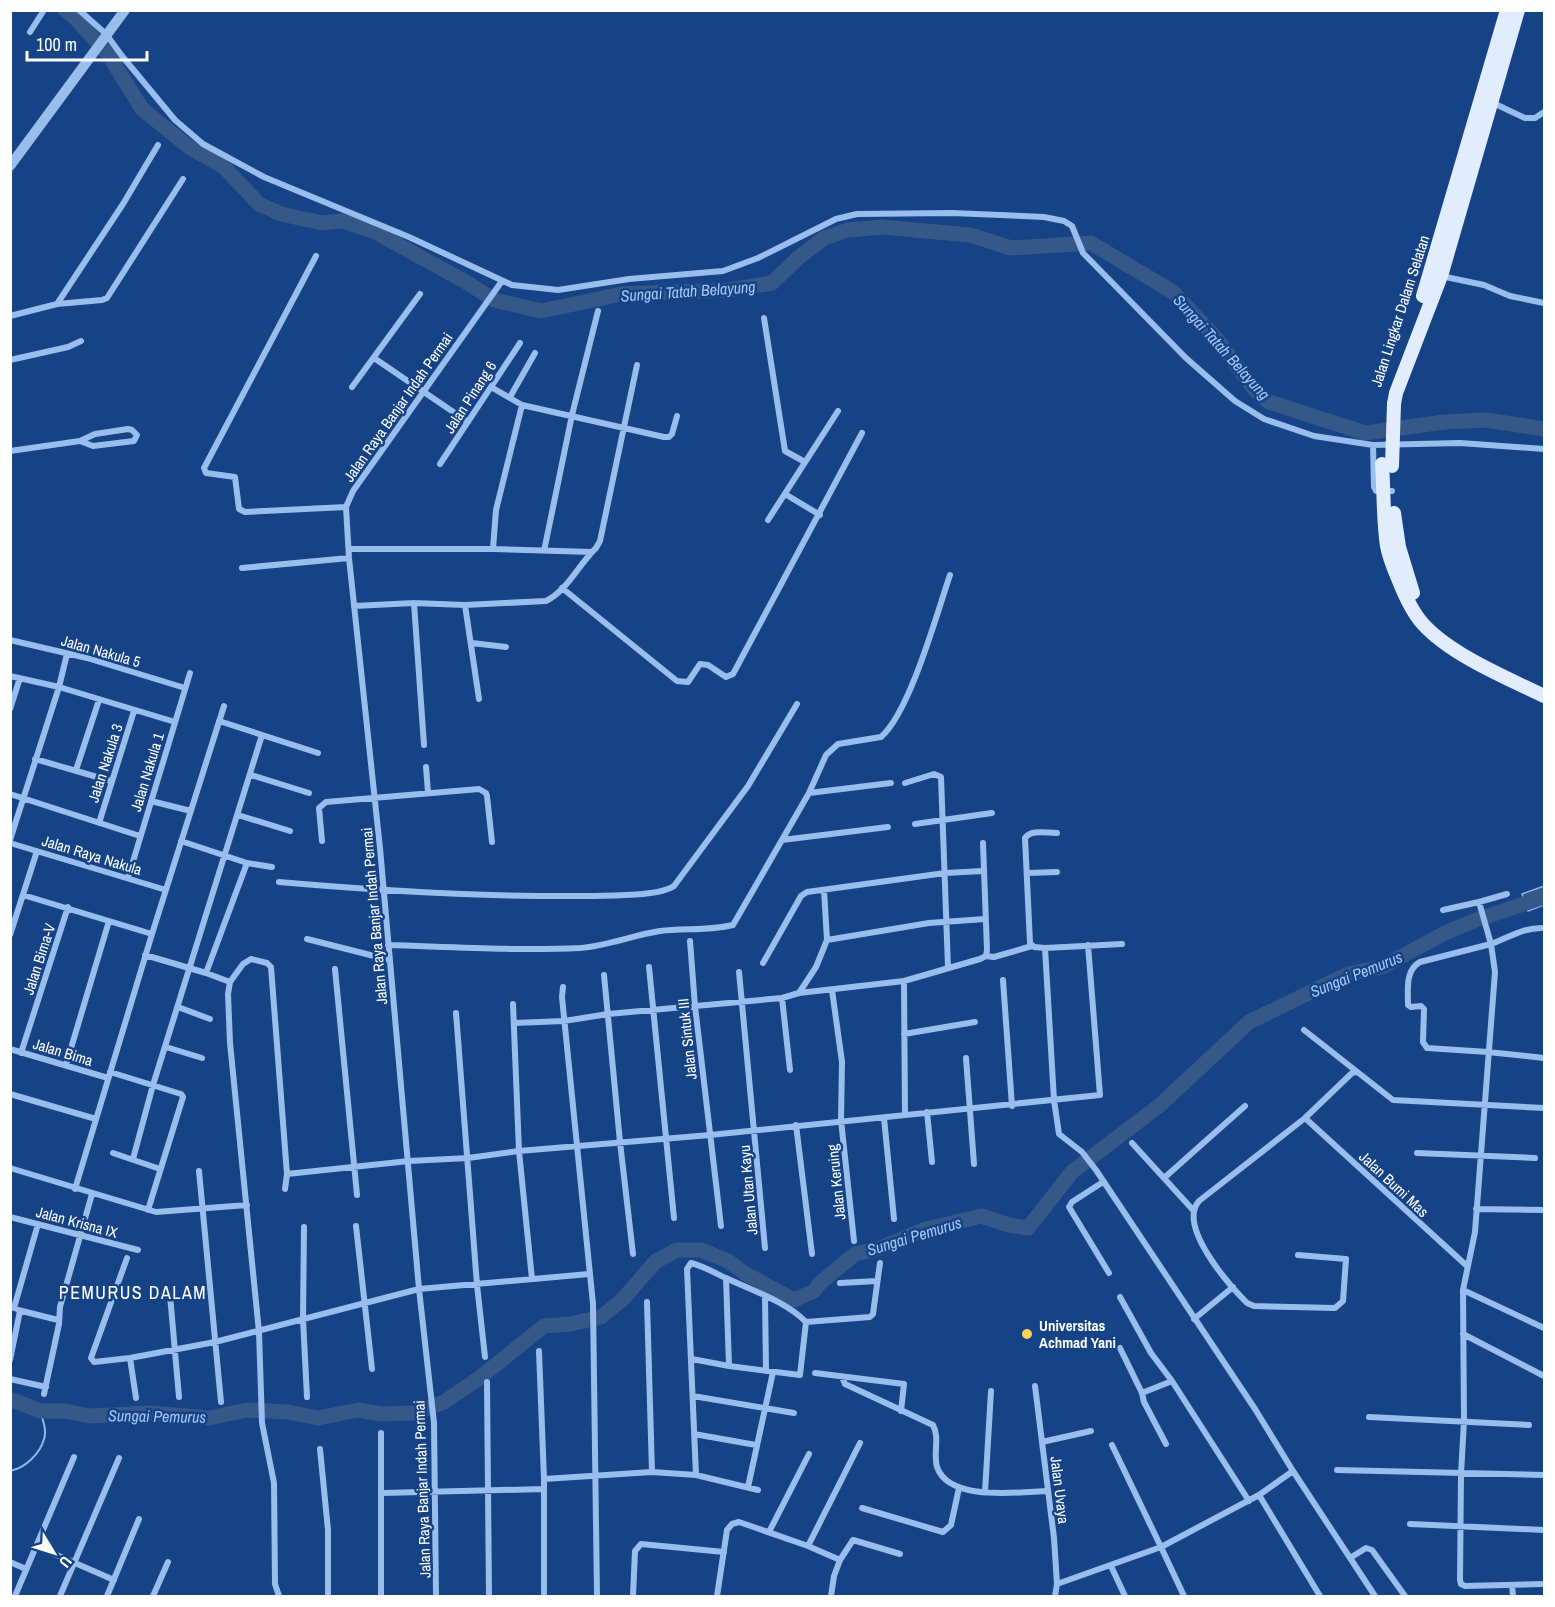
<svg xmlns="http://www.w3.org/2000/svg" width="1555" height="1607" font-family="'Archivo Narrow',sans-serif">
	<rect width="100%" height="100%" fill="#154386"/>
	<path fill="#355889" stroke="#8bb8f2" stroke-width="1.5" d="M1544 886V905L1528 911 1522 894Z"/>
	<g fill="none" stroke-linecap="round" stroke-linejoin="round">
		<path stroke="#8bb8f2" stroke-width="2" d="M10 1471C25 1468 40 1454 44 1439 47 1431 43 1420 40 1411"/>
		<path stroke="#355889" stroke-width="15" d="M65 10 75 18 108 54 142 109 189 147 224 167 259 204 281 214 322 223 342 221 375 232 466 282 494 300 541 311 622 294 728 290 772 283 798 258 824 238 848 230 882 227 970 235 1011 248 1091 243 1173 292 1216 338 1255 390 1269 402 1365 433 1444 422 1486 420 1544 429
			M10 1399 40 1411H65L90 1416 151 1413 209 1418 247 1410 288 1412 318 1418 358 1410 381 1414 415 1413 444 1402 478 1379 544 1326 571 1324 601 1317 623 1299 656 1261 677 1250H701L728 1261 746 1274 794 1300 814 1291 820 1283 855 1254 881 1248 923 1230 981 1216 1009 1225 1028 1228 1072 1172 1160 1105 1249 1022 1348 974 1382 967 1445 933 1476 920 1544 897"/>
		<path stroke="#99beee" stroke-width="6" d="M79 10 106 34 122 56 175 120 203 144 264 177 409 237 512 285 558 290 629 279 723 271 758 258 836 219 857 214 952 213 1044 217 1064 221 1072 226 1083 253 1186 358 1235 401 1264 419 1314 436 1373 445 1460 443 1544 449
			M30 32 44 10
			M1491 102 1525 118H1535L1544 112
			M316 256 204 468 206 473 235 477 239 509 245 512 346 507
			M1441 276 1484 285 1510 296 1544 303
			M57 304 123 204 158 145
			M10 316 57 304 102 300 107 298 183 179
			M764 318 785 451 805 462
			M374 358 468 422
			M10 360 68 347 81 341
			M352 387 420 294
			M491 387 522 405 664 437H669L672 434 677 416
			M510 397 535 353
			M1373 445 1374 487 1376 491H1392
			M10 451 80 441 95 434 128 429 132 430 137 435 134 441 93 446 80 441
			M440 464 520 343
			M785 494 820 515
			M768 520 838 411
			M349 549H493L592 552
			M493 549 496 510 522 405
			M544 551 572 415 598 311
			M242 568 349 558
			M562 588 677 681 688 682 700 664 708 665 726 677 733 674 862 433
			M414 603 424 745
			M465 605 546 601C568 590 579 564 596 548L600 541 637 365
			M354 606 414 603 465 605 479 699
			M10 640 87 658 185 688
			M472 643 506 647
			M10 676 59 687 175 722
			M10 709 20 678
			M219 721 318 753
			M35 759 111 781
			M426 767 428 792
			M76 770 99 700
			M251 775 309 793
			M905 783 934 774 941 777 948 967
			M809 793 891 783
			M10 794 140 836
			M151 801 191 811
			M238 815 290 831
			M99 823 134 711
			M915 824 992 813
			M1057 833C1046 833 1031 829 1025 838L1030 943 1034 947 1045 948 1122 944
			M10 840 59 687 67 654
			M782 840 888 827
			M181 841 247 863 272 867
			M322 841 319 808 326 802 479 789 486 793 487 796 492 842
			M10 843 166 890
			M983 843 987 950 986 956
			M1027 873 1057 872
			M128 878 190 673
			M279 882C382 891 485 897 588 896 608 895 658 897 674 886L748 786 797 704
			M1507 894 1479 902 1491 944 1420 962C1405 970 1408 990 1408 1005L1411 1007 1421 1006 1424 1009 1423 1042 1427 1048 1488 1052 1544 1058
			M23 895 152 934
			M1443 910 1479 902
			M1544 928C1524 927 1510 937 1491 944L1495 972 1475 1232 1463 1290 1464 1421 1461 1474 1460 1580 1461 1584 1465 1586 1544 1584
			M10 935 37 851
			M307 939 390 960
			M827 940 929 923 985 919
			M690 941 695 1006 721 1226
			M388 945C452 947 516 951 580 948 608 946 633 935 660 931 684 928 709 931 733 925L809 793 826 755 838 744 881 737C910 712 937 613 950 575
			M1045 948 1054 1100 1059 1134 1082 1152 1096 1170 1255 1409 1293 1471 1375 1596
			M145 955 206 973 230 982
			M763 963 801 896 807 892 945 873 983 871
			M649 967 674 1218
			M335 969 357 1195
			M739 972 765 1248
			M206 973 247 863
			M604 975 620 1142 633 1254
			M1003 980 1012 1106
			M904 981 905 1115
			M563 987 562 997 593 1304 597 1596
			M832 990 842 1062 841 1120 854 1241
			M799 993 816 967 827 940 824 890
			M782 998 790 1070
			M513 1004 519 1151 532 1279
			M178 1007 210 1019
			M456 1013 477 1285 485 1357
			M514 1023 564 1021 608 1014 782 998 799 993 904 981 980 959 986 956 994 957 1032 946
			M1304 1030 1393 1100 1544 1108
			M904 1034 975 1022
			M166 1047 202 1058
			M10 1049 108 1078
			M21 1053 68 907
			M966 1058 974 1164
			M66 1065 109 921
			M110 1072 181 1094 183 1097 148 1210
			M10 1094 96 1119
			M927 1112 932 1162
			M884 1118 894 1219
			M1305 1118 1467 1266
			M796 1125 812 1254
			M1132 1143 1193 1210
			M113 1153 160 1169
			M1417 1153 1535 1158
			M133 1159 153 1085 262 735
			M10 1168 156 1212 247 1205
			M199 1171 221 1402
			M287 1174 409 1161 468 1158 519 1151 710 1135 1100 1095 1088 945
			M1164 1178 1245 1106
			M1103 1182 1072 1202 1069 1207 1109 1273
			M75 1189 152 934 224 706
			M1476 1209 1544 1210
			M10 1217 138 1250
			M356 1226 372 1369
			M304 1227 303 1319 307 1397
			M1298 1255 1346 1259 1343 1301 1335 1308 1254 1306 1247 1303C1229 1285 1177 1226 1199 1201L1305 1118 1352 1073 1356 1072
			M127 1258 91 1358 94 1362 130 1358 215 1342 419 1289 589 1274
			M726 1278 729 1366
			M840 1283 877 1281
			M1463 1290 1544 1328
			M170 1295 179 1397
			M765 1296 766 1371
			M1120 1297 1151 1353 1172 1381 1249 1501
			M647 1302 652 1472
			M14 1308 38 1224
			M18 1310 58 1320
			M1194 1319 1233 1287
			M806 1322 870 1317 873 1314 880 1263
			M1463 1334 1544 1376
			M1120 1348 1142 1393 1172 1381
			M539 1351 544 1479V1596
			M130 1358 136 1398
			M692 1359 729 1366 800 1375 806 1322C785 1301 753 1291 726 1278 715 1273 703 1266 691 1263L687 1269 696 1475
			M10 1360 20 1311
			M815 1373 904 1384 901 1411
			M842 1377 845 1384 933 1425C940 1438 933 1453 937 1467 949 1502 1018 1492 1048 1491
			M10 1379 46 1387
			M487 1382 489 1596
			M1035 1386 1054 1538 1057 1584 1055 1596
			M1142 1393 1144 1402 1166 1444
			M44 1394 59 1324 60 1307 92 1194
			M693 1396 794 1413
			M1369 1417 1529 1425
			M694 1434 756 1445
			M1042 1442 1091 1431
			M1112 1445 1161 1547 1259 1495 1293 1471
			M320 1449 328 1530V1596
			M1337 1470 1544 1475
			M544 1479 652 1472 696 1475 758 1490
			M748 1487 773 1372
			M985 1492 991 1391
			M382 1493 544 1489
			M1259 1495 1320 1596
			M862 1508 943 1532 951 1525 959 1488
			M1410 1524 1544 1530
			M769 1532 809 1454
			M36 1546 114 1580
			M808 1546 840 1560 834 1576 831 1596
			M1350 1558 1366 1548 1372 1550 1405 1596
			M840 1560 853 1540 900 1554
			M10 1562 26 1569
			M1111 1566 1125 1596
			M1057 1584 1161 1547 1184 1596
			M1512 1585 1513 1596
			M15 1596 74 1457
			M60 1596 119 1458
			M107 1596 139 1519
			M153 1596 168 1562
			M279 1596 275 1584 274 1483 262 1423 259 1332 230 1043 228 994 230 982 243 964 251 959 267 963 271 967 287 1174 285 1189
			M381 1596V1433
			M436 1596 434 1423 419 1289 380 848 349 558 346 507 353 491 502 281
			M633 1596 635 1551 641 1544 724 1552
			M717 1596 727 1530 732 1524 739 1522 808 1546 860 1443"/>
		<path stroke="#99beee" stroke-width="10" d="M10 166 125 10"/>
		<path stroke="#e1ecff" stroke-width="14" d="M1423 296 1507 10
			M1394 404 1396 393 1441 276 1518 10
			M1382 464C1384 490 1383 521 1387 546 1389 558 1394 569 1399 581 1405 596 1412 612 1423 624 1451 655 1507 678 1544 696
			M1394 513 1399 547 1413 593"/>
		<path stroke="#e1ecff" stroke-width="14" d="M1392 466 1394 404"/>
	</g>
	<circle fill="#ffd357" stroke="#154386" stroke-width="2" cx="1027" cy="1334" r="6"/>
	<g text-anchor="middle" dominant-baseline="central" stroke-width="5" stroke-linejoin="round" paint-order="stroke">
		<g font-size="15" fill="#fff" stroke="#154386">
			<text transform="translate(1400 311) rotate(-72)">Jalan Lingkar Dalam Selatan</text>
			<text transform="translate(470 397) rotate(-57)">Jalan Pinang 6</text>
			<text transform="translate(398 407) rotate(-55)">Jalan Raya Banjar Indah Permai</text>
			<text transform="translate(101 651) rotate(16)">Jalan Nakula 5</text>
			<text transform="translate(105 763) rotate(-72)">Jalan Nakula 3</text>
			<text transform="translate(147 772) rotate(-73)">Jalan Nakula 1</text>
			<text transform="translate(92 855) rotate(17)">Jalan Raya Nakula</text>
			<text transform="translate(374 916) rotate(-95)">Jalan Raya Banjar Indah Permai</text>
			<text transform="translate(39 959) rotate(-72)">Jalan Bima-V</text>
			<text transform="translate(687 1039) rotate(-96)">Jalan Sintuk III</text>
			<text transform="translate(63 1052) rotate(17)">Jalan Bima</text>
			<text transform="translate(836 1182) rotate(-96)">Jalan Keruing</text>
			<text transform="translate(1394 1184) rotate(43)">Jalan Bumi Mas</text>
			<text transform="translate(748 1190) rotate(-95)">Jalan Utan Kayu</text>
			<text transform="translate(77 1222) rotate(15)">Jalan Krisna IX</text>
			<text transform="translate(422 1489) rotate(-92)">Jalan Raya Banjar Indah Permai</text>
			<text transform="translate(1060 1490) rotate(83)">Jalan Uvaya</text>
		</g>
		<g font-size="15" font-weight="bold" fill="#fff" stroke="#154386" text-anchor="start">
			<text x="1039" y="1325">Universitas<tspan x="1039" dy="17">Achmad Yani</tspan></text>
		</g>
		<g font-size="16" font-style="italic" fill="#a5c8f6" stroke="#154386">
			<text transform="translate(688 291) rotate(-4)">Sungai Tatah Belayung</text>
			<text transform="translate(1222 347) rotate(48)">Sungai Tatah Belayung</text>
			<text transform="translate(1356 974) rotate(-22)">Sungai Pemurus</text>
			<text transform="translate(914 1236) rotate(-17)">Sungai Pemurus</text>
			<text transform="translate(157 1416) rotate(1)">Sungai Pemurus</text>
		</g>
		<g font-size="18" letter-spacing="1.5" fill="#fff" stroke="#154386">
			<text x="133" y="1292">PEMURUS DALAM</text>
		</g>
	</g>
	<rect width="1555" height="1607" fill="none" stroke="#ffffff" stroke-width="24"/>
	<g transform="translate(54 1553) rotate(128)" stroke="#154386" stroke-width="4.5" paint-order="stroke">
	<path d="M0-4.5L10 22L0 15L-10 22Z" fill="#ffffff"/>
	<text y="-9" font-size="16" font-weight="bold" text-anchor="middle" fill="#ffffff">U</text>
	</g>
	<path d="M27 51v9h120v-9" fill="none" stroke="#ffffff" stroke-width="3"/>
	<text x="36" y="51" font-size="18" fill="#ffffff" stroke="#154386" stroke-width="4.5" paint-order="stroke">100 m</text>
</svg>
